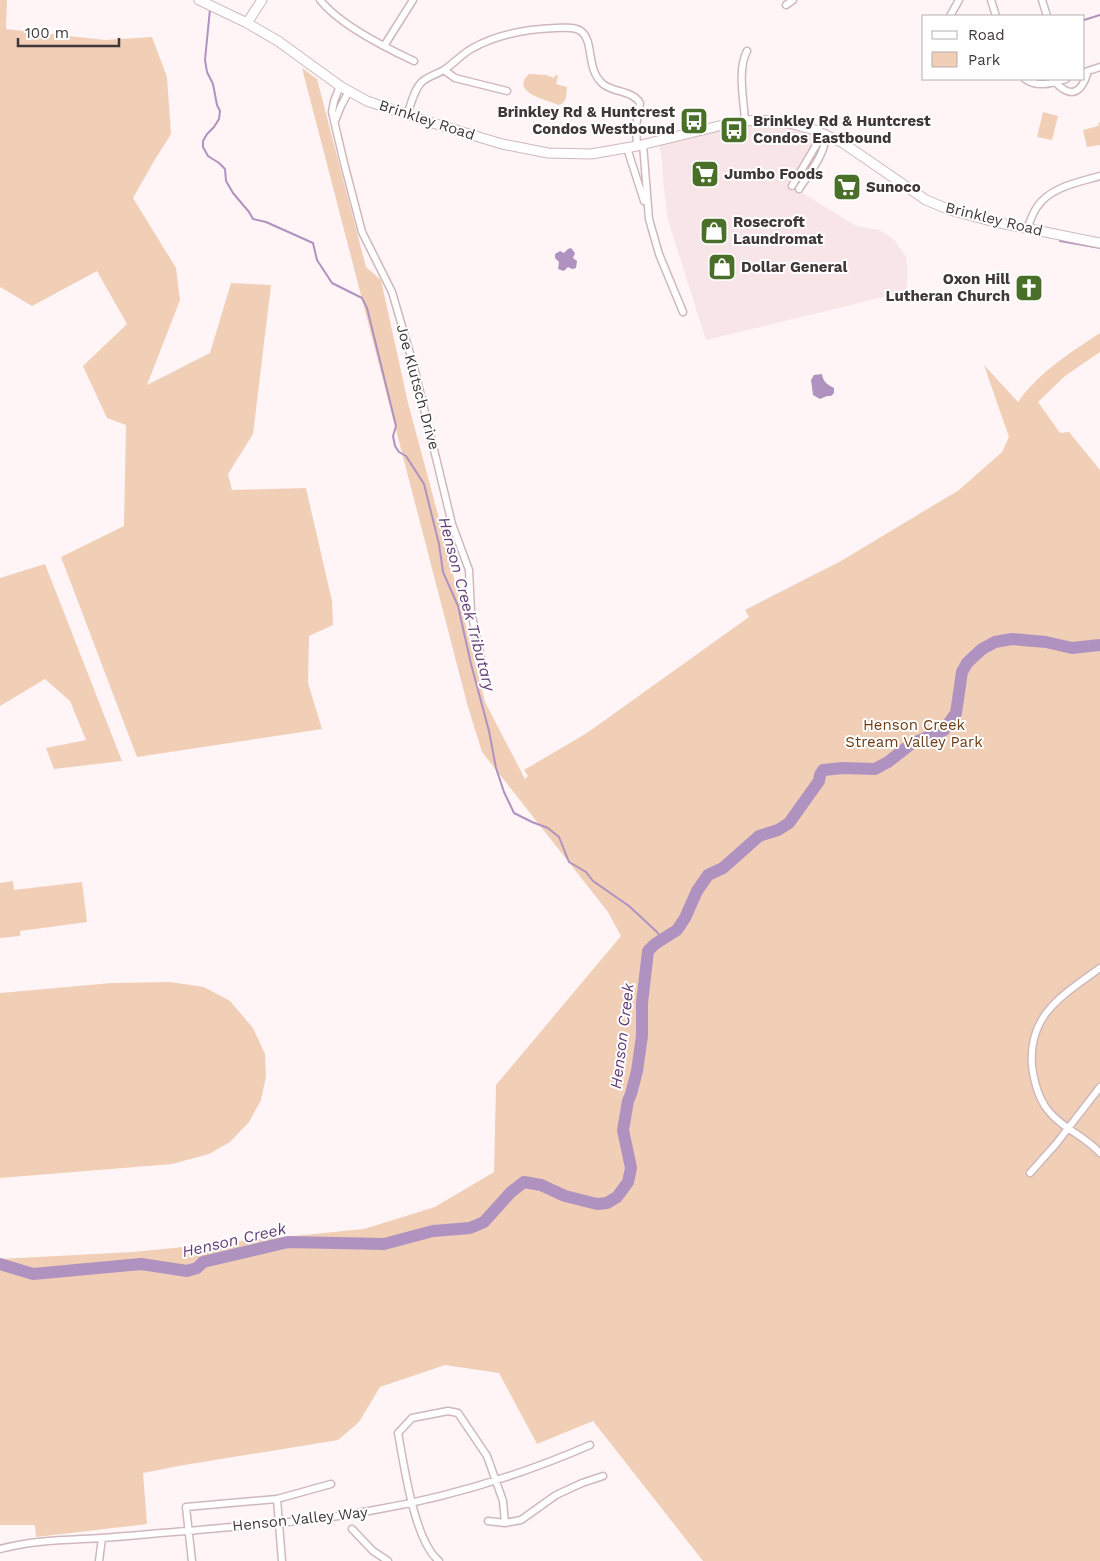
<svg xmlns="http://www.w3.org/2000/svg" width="1100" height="1561" font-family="'Work Sans',sans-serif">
	<rect width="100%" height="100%" fill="#fff5f7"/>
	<path fill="#f8e5e8" d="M758 120 826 135 792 186 856 226 878 230 885 233 895 241 906 257 908 272 906 294H896L706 340 668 220 663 181 662 158 658 141Z"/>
	<path fill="#f1ceb6" d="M0 0H7L6 29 105 40 152 37 167 77 171 134 154 161 133 198 176 268 180 300 147 385 210 353 231 283 271 285 253 434 228 474 232 490 306 488 332 601 333 625 309 636 308 683 322 729 137 757 61 557 124 526 126 425 107 418 83 366 127 324 97 271 32 306 0 287Z
		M302 68 317 79 366 267 381 280 408 403 440 522 485 702 525 779 528 776 524 770 587 733 749 617 745 610 841 561 959 490 1002 452 1009 437 984 365 1018 402C1039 372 1070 353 1100 333V352L1065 376 1038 402 1060 433 1069 432 1100 470V1561H703L593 1421 537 1444 499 1373 445 1365 380 1387 359 1422 338 1440 184 1465 143 1473 147 1524 36 1537 35 1525H0V1259L133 1252 364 1229 435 1207 494 1172 496 1085 621 936 608 912 482 752 468 707Z
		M529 74 546 75 554 78 555 75 558 76 556 84 567 87 566 98 563 103 559 105C547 100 509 92 529 74Z
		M1043 112 1058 116 1052 140 1037 137Z
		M1100 121V145L1087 147 1083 130 1098 126Z
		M45 564 122 761 54 769 46 748 86 740 70 701 45 679 0 706V578Z
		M13 881 14 890 82 882 87 922 20 931V936L0 938V883Z
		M170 982 204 987 230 1001 253 1028 265 1054 266 1077 261 1100 249 1122 230 1142 209 1154 172 1164 0 1178V993L112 983Z"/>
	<path fill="#b092c0" d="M571 248 575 253 573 258 577 261 576 268 572 269 568 267 564 271 558 269 559 262 555 258V254L560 251 564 253 568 249Z
		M822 374C823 382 828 385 834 388V393L831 396H827L820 399 813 395 811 380 814 375Z"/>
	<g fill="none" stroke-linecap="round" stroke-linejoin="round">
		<path stroke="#b092c0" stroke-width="2" d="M210 9 205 60 207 72 213 84 217 105 220 111 219 119 214 127 207 134 203 141V147L208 156 219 163 225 169 226 181 233 193 249 212 253 219 266 222 313 243 317 260 332 283 362 298 367 308 396 426 393 436 395 446 399 452 406 456 424 484 439 544 443 572 458 606 471 664 489 731 496 768 504 792 514 813 532 822 548 828 559 837 569 862 586 872 593 881 629 906 657 932 662 939
			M1084 20 1100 15
			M1060 241 1100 248"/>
		<path stroke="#b092c0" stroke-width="12" d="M0 1264 33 1274 141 1264 187 1271 197 1268 203 1262 288 1242 384 1244 433 1231 470 1228 484 1222 511 1192 524 1182 541 1185 565 1196 597 1204 607 1203 617 1197 628 1182 631 1168 623 1130 628 1101 631 1094 637 1071 642 1036V1003L648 951 655 944 677 930 685 918 697 891 708 875 723 868 759 836 778 830 789 823 819 781 820 775 823 770 843 768 875 769 888 762 911 744 944 730 956 713 962 672 967 663 982 649 995 642 1012 639 1046 642 1072 648 1100 645"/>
		<defs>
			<path id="street" d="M320 0C340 25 386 48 414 61
				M991 0 996 16
				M1042 0 1047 16
				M786 5 793 0
				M950 16 959 0
				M384 46 413 0
				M444 70 455 78 507 91
				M1085 72 1100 67
				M1025 79C1038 88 1052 83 1066 79
				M1055 82C1072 100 1082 92 1088 71
				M340 86 334 101 332 112 344 163 362 232 392 292 414 367 452 524 469 570 471 612 481 657
				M407 115C411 105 414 88 423 81 429 76 437 74 444 70 453 64 461 55 471 49 497 34 527 29 556 28 563 28 576 26 582 32 594 42 586 70 603 84 614 93 632 90 640 103L636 126 637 146
				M335 121 341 106 349 91
				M745 121C744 100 737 70 747 51
				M643 144 649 219 659 254 683 312
				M627 148 644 201
				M792 186 818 142 826 135
				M799 189C810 172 824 156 826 136
				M1027 229C1030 222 1032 214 1037 207 1050 187 1079 182 1100 176
				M1100 968C1063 995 1028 1014 1032 1066 1034 1081 1038 1097 1047 1109 1061 1128 1085 1136 1100 1153
				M1030 1173 1056 1144 1100 1087
				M277 1499 282 1561
				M488 1521 505 1523 521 1520 556 1495 582 1483 603 1476
				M352 1529 373 1551 388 1561
				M0 1549C33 1540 67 1540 101 1538 130 1536 159 1533 188 1531 249 1525 310 1522 369 1511 446 1498 519 1476 590 1445
				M99 1561 102 1538
				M192 1561 186 1507 277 1499 331 1484
				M439 1561C414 1541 404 1464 398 1433L412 1418 448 1411 458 1413 487 1456 503 1501 505 1523"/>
			<path id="secondary" d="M199 0 247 23 278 41 340 86 367 101 426 121 502 144 548 153 591 154 637 146 735 122 758 120 789 123 815 130 843 143 926 200 950 210 995 222 1100 243
				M247 23 262 0"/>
		</defs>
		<use href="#street" stroke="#cfb8bd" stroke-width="9"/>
		<use href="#secondary" stroke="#cfb8bd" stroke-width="11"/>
		<use href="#street" stroke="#fff" stroke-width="6"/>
		<use href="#secondary" stroke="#fff" stroke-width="9"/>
	</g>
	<defs>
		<symbol id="bus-square" viewBox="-11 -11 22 22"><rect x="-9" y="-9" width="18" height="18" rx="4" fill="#4a6f29" stroke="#fff"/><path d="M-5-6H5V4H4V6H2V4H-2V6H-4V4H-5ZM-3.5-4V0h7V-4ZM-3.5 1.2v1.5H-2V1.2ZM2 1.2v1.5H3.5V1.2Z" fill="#fff"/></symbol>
		<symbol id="supermarket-square" viewBox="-11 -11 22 22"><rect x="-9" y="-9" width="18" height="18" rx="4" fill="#4a6f29" stroke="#fff"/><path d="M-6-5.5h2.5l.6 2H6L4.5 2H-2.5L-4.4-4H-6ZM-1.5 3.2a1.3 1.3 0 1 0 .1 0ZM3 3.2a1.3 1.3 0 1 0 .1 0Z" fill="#fff"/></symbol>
		<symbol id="shop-square" viewBox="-11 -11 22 22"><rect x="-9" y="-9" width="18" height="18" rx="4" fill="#4a6f29" stroke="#fff"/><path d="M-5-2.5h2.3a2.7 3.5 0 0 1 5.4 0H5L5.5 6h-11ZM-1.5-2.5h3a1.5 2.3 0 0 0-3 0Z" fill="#fff"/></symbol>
		<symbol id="church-square" viewBox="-11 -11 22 22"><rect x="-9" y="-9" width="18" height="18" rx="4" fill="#4a6f29" stroke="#fff"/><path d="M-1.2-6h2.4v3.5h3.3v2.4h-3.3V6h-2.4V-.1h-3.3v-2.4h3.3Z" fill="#fff"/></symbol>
	</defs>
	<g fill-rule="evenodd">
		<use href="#bus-square" x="678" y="105" width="32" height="32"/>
		<use href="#bus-square" x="718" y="114" width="32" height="32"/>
		<use href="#supermarket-square" x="689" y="158" width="32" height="32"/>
		<use href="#supermarket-square" x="831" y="171" width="32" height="32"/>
		<use href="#shop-square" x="698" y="215" width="32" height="32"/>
		<use href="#shop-square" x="706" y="251" width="32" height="32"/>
		<use href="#church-square" x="1013" y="272" width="32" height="32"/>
	</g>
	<g text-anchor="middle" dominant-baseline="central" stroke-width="4" stroke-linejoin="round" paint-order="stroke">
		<g font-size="15" font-weight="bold" fill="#403739" stroke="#fff" text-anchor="start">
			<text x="675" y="112" text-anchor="end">Brinkley Rd &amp; Huntcrest<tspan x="675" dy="17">Condos Westbound</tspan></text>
			<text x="753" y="121">Brinkley Rd &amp; Huntcrest<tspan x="753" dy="17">Condos Eastbound</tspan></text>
			<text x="724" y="174">Jumbo Foods</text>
			<text x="866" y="187">Sunoco</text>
			<text x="733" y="222">Rosecroft<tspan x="733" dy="17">Laundromat</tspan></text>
			<text x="741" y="267">Dollar General</text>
			<text x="1010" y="279" text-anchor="end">Oxon Hill<tspan x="1010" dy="17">Lutheran Church</tspan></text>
		</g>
		<g font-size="15" fill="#403739" stroke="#fff">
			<text transform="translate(427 120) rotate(18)">Brinkley Road</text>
			<text transform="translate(994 219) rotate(14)">Brinkley Road</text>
			<text transform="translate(418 387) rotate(75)">Joe Klutsch Drive</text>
			<text transform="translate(300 1519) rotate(-6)">Henson Valley Way</text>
		</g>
		<g font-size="15" fill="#6c3d17" stroke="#fff">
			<text x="914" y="725">Henson Creek<tspan x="914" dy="17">Stream Valley Park</tspan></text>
		</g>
		<g font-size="16" font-style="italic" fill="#643d78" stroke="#fff">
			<text transform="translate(467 604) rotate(75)">Henson Creek Tributary</text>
			<text transform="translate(622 1036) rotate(-83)">Henson Creek</text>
			<text transform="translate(234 1240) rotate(-13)">Henson Creek</text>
		</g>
	</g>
	<rect x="922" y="15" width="162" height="65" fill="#ffffff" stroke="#b3afb0"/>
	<rect x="932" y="31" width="25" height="8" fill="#ffffff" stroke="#b3afb0"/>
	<text x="968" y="40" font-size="15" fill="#403739">Road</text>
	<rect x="932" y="52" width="25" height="15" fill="#f1ceb6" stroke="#b3afb0"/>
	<text x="968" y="65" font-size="15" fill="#403739">Park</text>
	<path d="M18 38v8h101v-8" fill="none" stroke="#403739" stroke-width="2.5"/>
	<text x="25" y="38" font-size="15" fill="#403739" stroke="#ffffff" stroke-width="4" paint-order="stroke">100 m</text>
</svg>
